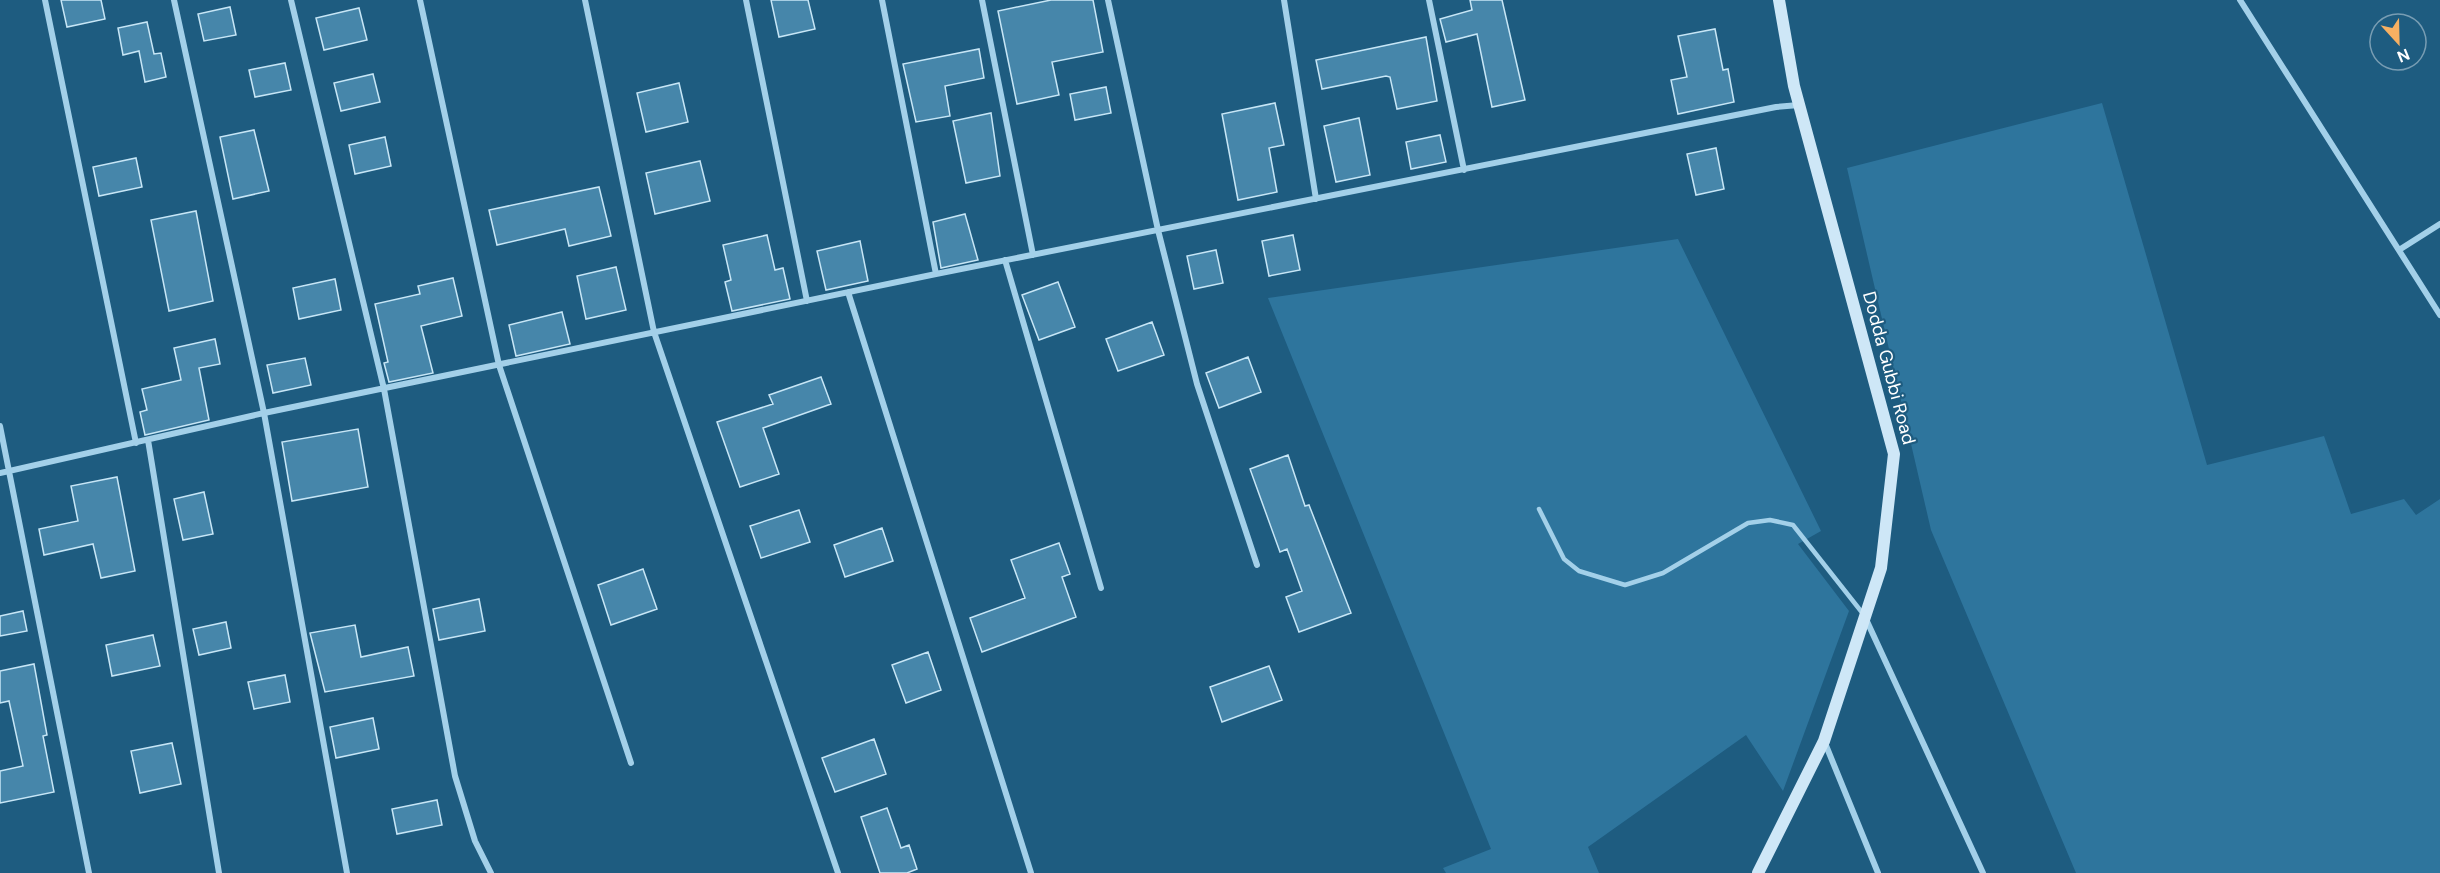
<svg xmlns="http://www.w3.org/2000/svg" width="2440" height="873" font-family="'DM Sans',sans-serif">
	<rect width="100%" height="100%" fill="#1e5c80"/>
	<path fill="#2e759d" d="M2102 103 2207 465 2324 436 2351 514 2404 499 2416 515 2440 499V873H2076L1931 530 1847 168Z
		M1678 239 1821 531 1798 544 1849 611 1783 791 1746 735 1588 847 1599 873H1446L1443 868 1491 849 1268 298Z"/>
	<path fill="#4686aa" stroke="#c7e6f6" stroke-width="1.5" d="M61 0H101L105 19 67 27Z
		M771 0H808L815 29 779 37Z
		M1051 0H1093L1103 52 1052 62 1059 95 1017 104 998 11Z
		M1470 0H1502L1525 100 1492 107 1477 34 1446 42 1440 19 1472 10Z
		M230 7 236 35 204 41 198 14Z
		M359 8 367 40 324 50 316 18Z
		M147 22 154 54 161 53 166 77 145 82 139 51 123 55 118 28Z
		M1715 29 1723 70 1728 69 1734 102 1678 114 1671 80 1687 77 1678 36Z
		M1426 37 1437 101 1397 109 1390 77 1386 76 1322 89 1316 60Z
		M979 49 984 78 945 86 950 116 916 122 903 64Z
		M285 63 291 90 255 97 249 70Z
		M373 74 380 102 341 111 334 83Z
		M679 83 688 122 646 132 637 93Z
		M1106 87 1111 113 1075 120 1070 94Z
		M1275 103 1284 145 1269 148 1277 192 1238 200 1222 114Z
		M991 113 1000 176 966 183 953 121Z
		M1359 118 1370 175 1336 182 1324 126Z
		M254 130 269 191 233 199 220 137Z
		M1440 135 1446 162 1411 169 1406 142Z
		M385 137 391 166 355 174 349 145Z
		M1716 148 1724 189 1696 195 1687 154Z
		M136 158 142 187 99 196 93 167Z
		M700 161 710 201 655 214 646 173Z
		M599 187 611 236 569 246 565 229 497 245 489 210Z
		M196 211 213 301 169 311 151 220Z
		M965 214 978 260 941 268 933 222Z
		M767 235 775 270 783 268 790 299 732 311 725 282 731 280 723 245Z
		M1293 235 1300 270 1269 276 1262 241Z
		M860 241 868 281 826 290 817 251Z
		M1216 250 1223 283 1194 289 1187 256Z
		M616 267 626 310 586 319 577 276Z
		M453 278 462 316 421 326 433 373 389 382 384 363 388 362 375 304 420 294 418 286Z
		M335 279 341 310 299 319 293 288Z
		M1058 282 1075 327 1039 340 1022 295Z
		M562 312 570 344 516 356 509 325Z
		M1152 322 1164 355 1118 371 1106 339Z
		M215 339 220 364 199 368 209 420 145 435 140 412 147 410 142 389 181 380 174 348Z
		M1248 357 1261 392 1219 408 1206 373Z
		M305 358 311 385 273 393 267 365Z
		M821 377 831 404 763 428 779 474 740 487 717 422 773 404 769 395Z
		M358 429 368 487 292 501 282 442Z
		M1288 455 1305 506 1309 505 1351 613 1299 632 1286 597 1302 591 1287 549 1280 552 1250 469Z
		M117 477 135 571 101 578 93 544 44 555 39 529 78 521 71 486Z
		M204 492 213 534 183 540 174 499Z
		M799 510 810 542 761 558 750 526Z
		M882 528 893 561 845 577 834 545Z
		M1059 543 1070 574 1062 577 1076 617 982 652 970 618 1025 598 1011 560Z
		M643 569 657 609 611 625 598 585Z
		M479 599 485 631 439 640 433 609Z
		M23 611 27 631 0 636V616Z
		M226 622 231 648 199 655 193 629Z
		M355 625 361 657 408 647 414 676 325 692 310 633Z
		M153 635 160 666 112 676 106 645Z
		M928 652 941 690 906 703 892 665Z
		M34 664 47 735 43 736 54 792 0 803V771L23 766 9 701 0 703V671Z
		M1269 666 1282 700 1222 722 1210 687Z
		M285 675 290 702 254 709 248 682Z
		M373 718 379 749 336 758 330 727Z
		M874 739 886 774 835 792 822 758Z
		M172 743 181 784 140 793 131 751Z
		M437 800 442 825 397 834 392 809Z
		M887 808 901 848 909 845 917 869 907 873H880L861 817Z"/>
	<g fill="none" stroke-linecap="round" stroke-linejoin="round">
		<path stroke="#a3d0e9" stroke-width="4.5" d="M1539 509 1564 559 1579 571 1625 585 1663 573 1748 523 1770 520 1793 525 1864 615"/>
		<path stroke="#a3d0e9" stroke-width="6" d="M45 0 136 443
			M174 0 264 413 347 873
			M291 0 384 389 455 776 475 841 491 873
			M420 0 499 365 631 763
			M585 0 654 332 838 873
			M746 0 807 301
			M882 0 936 274
			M982 0 1033 255
			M1108 0 1158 230 1197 384 1257 565
			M1284 0 1316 199
			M1429 0 1464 170
			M2240 0 2440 315
			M2399 250 2440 224
			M1005 260 1101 588
			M848 292 1031 873
			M0 426 89 873
			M148 440 219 873
			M0 473 264 413 936 274 1776 107 1799 105
			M1865 617 1983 873
			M1825 743 1878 873"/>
		<path stroke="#cee7f7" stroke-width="12" d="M1758 873 1824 741 1881 568 1894 454 1794 86 1779 0"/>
	</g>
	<g text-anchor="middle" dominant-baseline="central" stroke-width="4.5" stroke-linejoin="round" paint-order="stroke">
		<g font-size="18" fill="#fff" stroke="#1e5c80">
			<text transform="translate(1889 368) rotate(75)">Dodda Gubbi Road</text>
		</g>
	</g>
	<g transform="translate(2398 42) rotate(158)"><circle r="28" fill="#1e5c80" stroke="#789db3" stroke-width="1.5"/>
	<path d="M0-4.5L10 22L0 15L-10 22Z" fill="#f7b062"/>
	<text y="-9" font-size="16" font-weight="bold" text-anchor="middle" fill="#ffffff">N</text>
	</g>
</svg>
